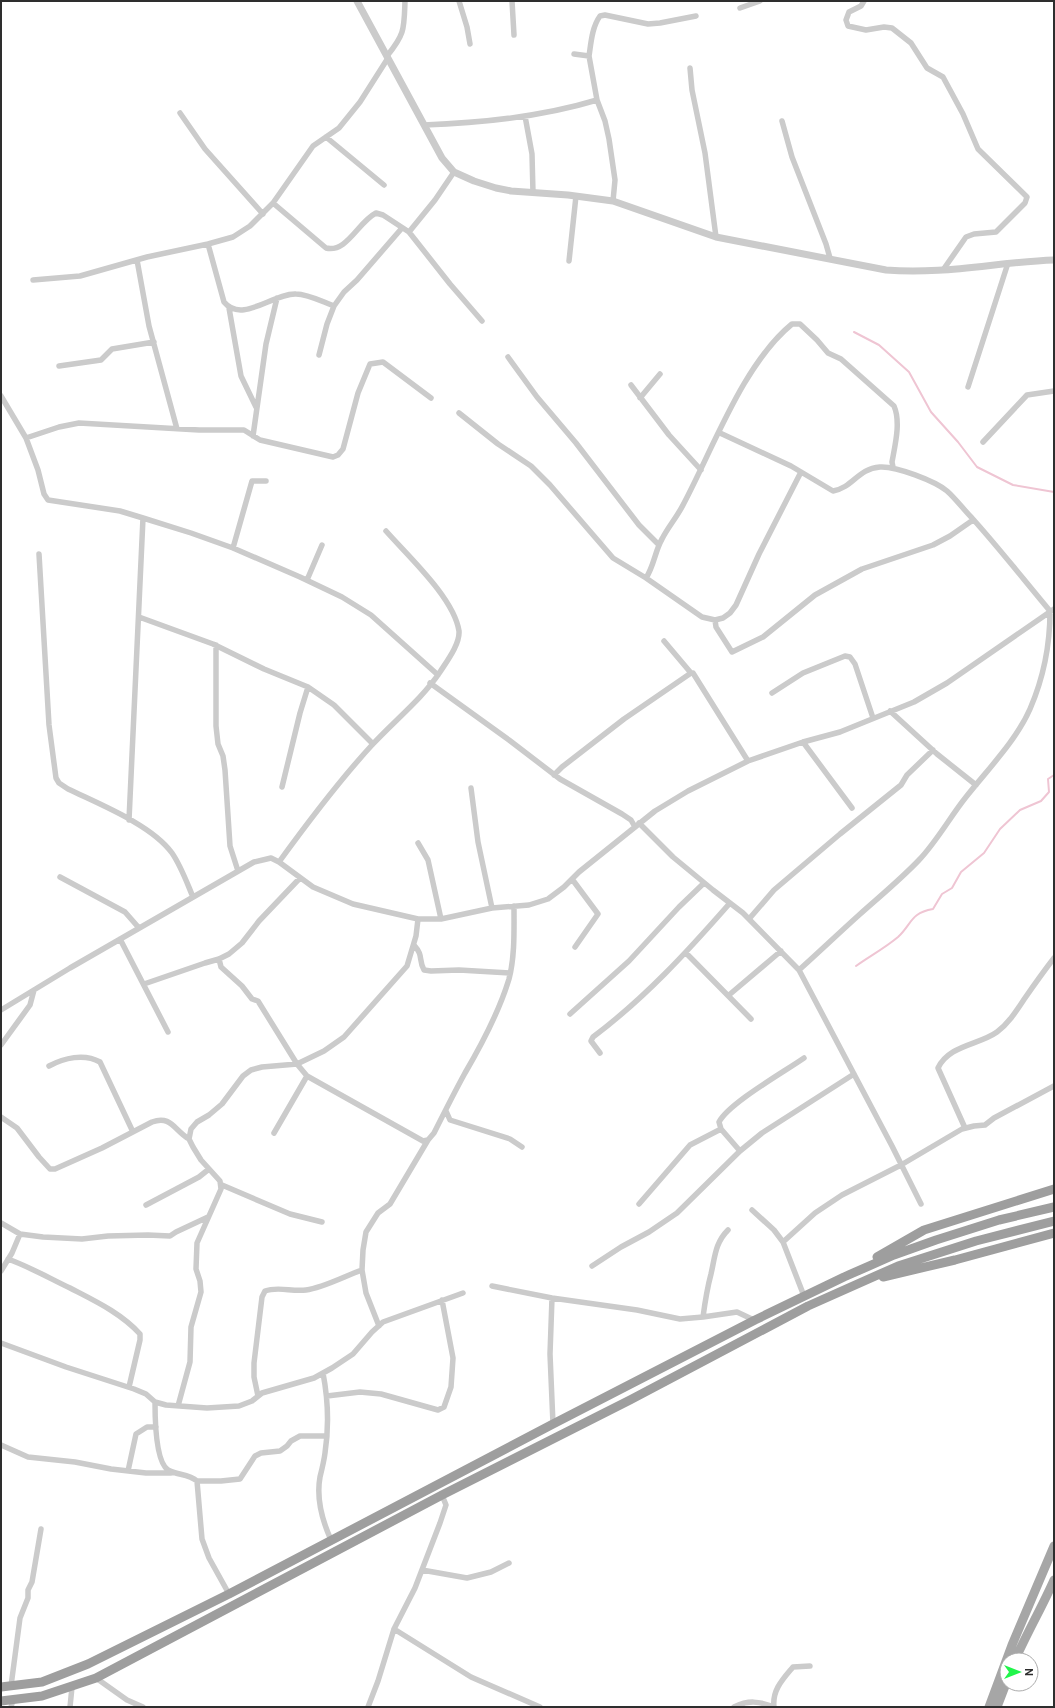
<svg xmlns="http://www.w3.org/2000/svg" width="1055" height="1708" font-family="Roboto,sans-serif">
	<rect width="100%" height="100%" fill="#fff"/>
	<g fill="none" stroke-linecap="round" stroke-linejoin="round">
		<path stroke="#efc5d3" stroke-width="2" d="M854 332 879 345 909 372 931 412 958 442 977 467 1013 485 1054 492
			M1054 637V648
			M856 966C870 956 885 948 898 937 912 924 910 913 933 909L942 894 952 888 961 872 984 853 1000 829 1020 810 1041 801 1049 792 1048 779 1054 775"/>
		<path stroke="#cbcbcb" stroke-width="5.5" d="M459 1 467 27 470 44
			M512 1 514 35
			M864 1 861 6 849 12 846 20 848 26 866 30 884 27 892 28 911 43 927 68 943 77 963 114 978 149 1027 197 1025 203 996 232 974 234 966 237 943 270
			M740 8 760 1
			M574 54 589 56 597 100 605 121 609 139 615 180 613 201
			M387 56C405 34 404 29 405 1
			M589 56C591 43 592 27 600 16L605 15 648 24 660 23 696 16
			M690 68 692 90 705 153 716 237
			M180 113 205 149 263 214
			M525 116 532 154 533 193
			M782 121 792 157 826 244 830 258
			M424 125C482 123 541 117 597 100
			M326 137 384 185
			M454 172 435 200 409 232 450 284 482 321
			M273 203 326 248C347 253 358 222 376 213L383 215 409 232
			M208 244 224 302C242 324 273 293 296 294 308 294 323 302 334 306
			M137 260 149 326 177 429
			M569 261 576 196
			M33 280 80 276 147 257 208 244 233 237 250 226 273 203 313 146 339 128 360 102 388 58
			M229 308 241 376 256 407
			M319 355 327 324 334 306 344 292 357 280 402 228
			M508 357 537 397 576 443 639 525 659 545
			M59 366 101 360 112 349 154 342
			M631 385 669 435 701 470
			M968 387 1008 263
			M1 396 26 438 38 470 44 494 48 500 120 511 143 518 191 533 233 548 300 577 342 597 371 615 438 675
			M640 398 660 374
			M459 413 498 444 531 466 550 485 613 558 646 578 702 617 715 620 723 618 730 613 736 605 759 554 801 472
			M720 433 791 466 833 491C854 487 857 469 880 467 896 466 935 481 947 491 956 499 964 510 972 518 999 548 1024 580 1050 611 1050 644 1043 679 1030 709 1016 741 988 769 966 797 950 817 937 841 919 860 900 880 879 897 859 915 839 933 819 952 799 970
			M253 436 266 344 277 298
			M26 438 59 427 79 423 199 430H244L260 440 333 457 338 455 343 449 358 393 370 364 383 362 431 398
			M983 442 1027 395 1054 391
			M233 548 252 481H266
			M39 554 49 725 56 778 59 783 68 789C99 804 152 825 172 853 181 866 187 883 193 897
			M646 578C654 566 655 551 662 539 668 527 677 517 683 505 713 449 743 364 792 324H800L817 340 828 353 841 359 894 406C901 422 895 445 892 462L893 467
			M307 580 322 545
			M139 617 213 644 264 669 308 687 334 705 373 744
			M715 620 716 627 732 652 763 637 815 595 862 569 933 545 950 536 973 520
			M664 641 691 673
			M216 645V726L218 744 223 756 225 770 230 846 238 871
			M430 683 509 740 560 779 622 814 631 820 635 827
			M772 693 803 673 845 656 850 657 855 664 873 718
			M890 711 937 754 976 785
			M803 742 852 808
			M554 775 562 767 624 719 691 673H693L748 761
			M282 787 300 713 308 687
			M471 788 478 842 492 908
			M129 820 143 518
			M639 823 673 857 713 890 743 913 799 970 892 1146 921 1204
			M418 843 428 860 441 919
			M279 862C308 822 338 782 372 745 394 721 422 699 440 672 447 661 460 644 459 631 454 598 408 556 386 531
			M60 877 125 912 139 928
			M572 879 598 914 575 947
			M749 919 774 890 840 834 901 785 907 775 933 750
			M120 939 168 1032
			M414 945C424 956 418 959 424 970L431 971 459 970 510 973
			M686 953 751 1019
			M219 959 221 967 242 986 252 999 258 1001 297 1064 307 1076 423 1141 428 1140 434 1133C444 1113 454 1093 465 1073 482 1044 499 1012 509 979 515 956 514 930 514 906
			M144 984 205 963 219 959 229 954 242 943 259 921 300 878
			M729 995 781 951
			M1 1010 70 968 254 862 271 858 279 862 313 887 353 904 418 919H441L492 908 529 905 548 899 564 887 579 872 655 811 688 791 748 761 803 742 840 732 914 702 947 683 1054 609
			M570 1014 629 961 679 907 704 883
			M1 1045 30 1005 34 990
			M600 1053 591 1041 593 1037C645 998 687 952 730 903
			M49 1066C64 1058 84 1053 100 1062L133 1132
			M446 1111 450 1120 510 1139 522 1147
			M1 1117 17 1128 39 1157 50 1169H55L102 1148 152 1122C171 1115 174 1130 189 1139
			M965 1128 938 1068C949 1045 979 1045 997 1032 1009 1023 1017 1010 1025 998 1034 985 1044 971 1054 958
			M274 1133 307 1076
			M740 1151 721 1129 719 1122C729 1103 784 1072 804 1058
			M222 1185 290 1214 322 1222
			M639 1204 690 1145 721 1129
			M146 1205 199 1177 209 1169
			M752 1210 774 1230 783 1242 804 1296
			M1 1223 20 1234 43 1237 82 1239 108 1236 148 1235 170 1236 176 1232 208 1217
			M783 1242 815 1213 842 1195 901 1165 962 1129 974 1126 985 1125 994 1118 1054 1086
			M8 1259C30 1267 49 1278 70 1288 95 1301 121 1313 140 1334V1340L129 1387
			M592 1266 621 1247 649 1232 677 1213 740 1151 762 1133 854 1074
			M1 1271 12 1253 20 1234
			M492 1286 552 1298 637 1310 680 1319 703 1317 737 1312 754 1320
			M552 1298 550 1354 553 1424
			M703 1317C705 1302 707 1289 711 1274 715 1257 715 1243 728 1230
			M379 1326 366 1293 362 1270 363 1250 366 1232 378 1213 390 1204 428 1140
			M1 1343 66 1367 134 1389 146 1394 155 1402 166 1405 207 1408 239 1406 252 1401 262 1393 314 1378 332 1368 353 1354 372 1332 383 1322 463 1293
			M323 1373C328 1399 329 1427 325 1453 324 1461 322 1469 320 1477 316 1499 322 1520 331 1540
			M258 1396 254 1377V1363L262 1297 265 1291C278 1286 292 1292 306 1290 323 1288 345 1276 362 1270
			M327 1396 360 1392 381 1394 438 1410 444 1407 451 1387 453 1358 442 1300
			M155 1402C155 1417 155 1461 168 1470 177 1475 189 1474 197 1481H221L240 1479 255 1456 261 1453 280 1451 287 1446 291 1441 300 1436H326
			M178 1406 190 1362 191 1327 201 1292 200 1281 196 1269 197 1243 221 1189 220 1181 201 1160 193 1147 189 1139 191 1129 197 1122 209 1115 222 1104 243 1076 251 1070 262 1067 297 1064 324 1051 344 1037 407 966 416 936 418 919
			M1 1445 28 1457 75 1462 111 1469 146 1473H171
			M128 1471 136 1434 147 1427H156
			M197 1481 202 1539 209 1558 229 1594
			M422 1570 467 1578 491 1572 509 1563
			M394 1629 471 1677 540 1707
			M96 1678 127 1700 143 1707
			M11 1686 20 1618 28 1598V1590L32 1582 41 1529
			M11 1707 13 1700
			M70 1707 72 1687
			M368 1707 378 1681 394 1629 415 1588 440 1523 446 1505 442 1495
			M734 1707C748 1700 759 1701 774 1707
			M774 1707C772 1690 783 1679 793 1667L810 1666"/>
		<path stroke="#cbcbcb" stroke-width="7" d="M357 1 442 158 454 172 474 181 496 188 511 191 568 195 613 201 716 237 886 270C942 275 998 262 1054 260"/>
		<path stroke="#a6a6a6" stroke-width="9" d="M1015 1660C1027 1633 1042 1607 1054 1580
			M989 1707 1012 1645 1054 1546
			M997 1707 1007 1681"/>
		<path stroke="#9e9e9e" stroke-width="9" d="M877 1257 924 1230 1054 1189
			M883 1277 955 1260 1054 1233
			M1 1687 42 1682 88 1664 229 1594 553 1424 755 1320 844 1277 894 1255 936 1240 999 1220 1054 1207
			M1 1701 42 1696 96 1678 442 1495 630 1400 808 1306 898 1266 976 1241 1054 1221"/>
	</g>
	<rect width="1055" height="1708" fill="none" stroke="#2e2e2e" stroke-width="4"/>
	<g transform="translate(1019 1672) rotate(90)"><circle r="19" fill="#ffffff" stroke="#ababab"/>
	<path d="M0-3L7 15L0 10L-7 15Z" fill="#21f54b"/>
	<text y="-6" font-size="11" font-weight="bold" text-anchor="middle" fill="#2e2e2e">N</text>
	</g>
</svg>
